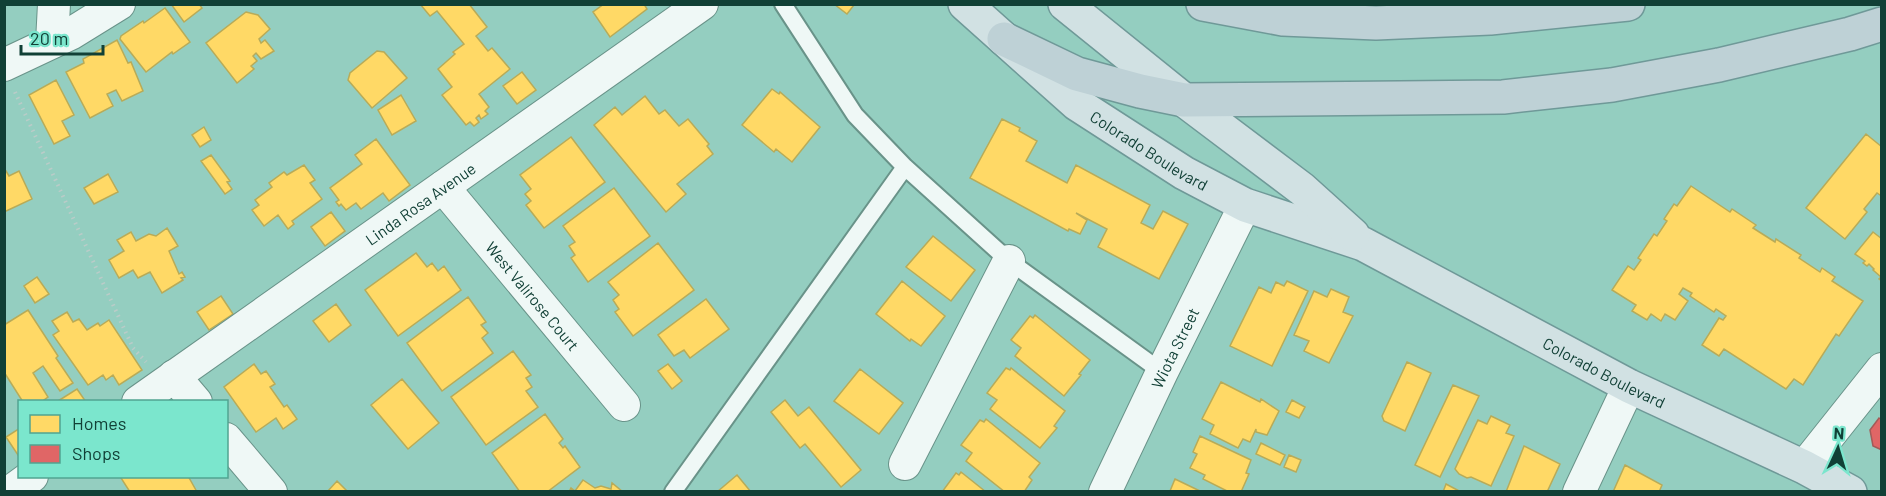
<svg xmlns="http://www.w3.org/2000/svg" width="1886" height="496" font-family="Barlow,sans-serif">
	<rect width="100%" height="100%" fill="#94cec0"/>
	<path fill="#ffd966" stroke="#b8ab58" stroke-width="1.5" d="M171 4H199L202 8 184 22Z
		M420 4H469L487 27 476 36 488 51 492 48 510 69 479 94 489 107 485 111 488 114 481 119 479 115 476 118 479 122 474 126 470 122 466 125 442 95 452 87 438 69 455 54 453 52 464 44 437 11 430 16Z
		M604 4H644L647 9 610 37 593 12Z
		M834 4H854V5L847 14Z
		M165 8 190 42 173 54 172 52 146 72 120 39 121 36 143 21 144 23Z
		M246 12 258 15 270 29 259 39 261 43 265 40 274 51 261 59 256 53 253 56 257 61 251 66 254 69 237 83 206 43Z
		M117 40 128 63 131 62 143 91 122 101 116 90 107 94 113 106 90 118 66 72 84 63 83 59Z
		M377 51 384 52 407 78 372 108 348 80 350 73Z
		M522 72 536 90 517 104 503 86Z
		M56 80 74 115 62 121 70 136 54 144 29 95Z
		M772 89 779 94 780 92 820 127 792 162 776 149 774 152 742 125Z
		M401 95 416 121 392 135 378 110Z
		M645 96 659 114 665 110 679 126 688 119 709 144 707 146 713 154 677 184 686 194 666 212 594 125 615 107 622 115Z
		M1002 119 1020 128 1019 131 1037 141 1026 161 1067 183 1076 165 1150 205 1141 223 1153 229 1163 211 1188 224 1159 279 1098 247 1107 229 1076 213 1087 220 1080 234 1069 229 1068 231 970 178Z
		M204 127 211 140 200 147 192 135Z
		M1866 134 1882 147V194L1880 195 1877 193 1864 209 1867 212 1845 239 1806 208Z
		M571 137 605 182 544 228 526 205 531 201 525 194 531 189 520 175Z
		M376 139 410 185 389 201 383 193 361 209 356 203 346 210 341 204 339 206 336 202 339 200 330 188 362 164 355 155Z
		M211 155 230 181 227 182 232 189 225 194 201 161Z
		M304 165 315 180 310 183 322 199 292 221 294 224 288 229 278 215 264 226 252 210 259 205 255 200 272 187 269 183 284 172 287 175Z
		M6 171 9 176 19 171 32 199 4 212V172Z
		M108 174 118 192 94 204 84 188Z
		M1691 186 1730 212 1732 209 1756 225 1753 228 1775 242 1776 239 1801 255 1799 258 1820 272 1822 268 1835 277 1832 281 1863 301 1839 336 1836 334 1803 385 1794 379 1786 389 1724 349 1719 356 1702 345 1719 318 1723 320 1726 316 1716 309 1714 312 1690 296 1692 293 1683 288 1679 294 1688 301 1675 320 1665 314 1661 321 1651 314 1647 320 1632 311 1636 305 1612 290 1628 266 1634 270 1641 260 1638 258 1654 234 1657 236 1667 221 1664 219 1674 204 1677 206Z
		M614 188 650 236 588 282 571 258 575 255 569 246 575 242 563 226Z
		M331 212 345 231 325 246 311 227Z
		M167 228 178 246 169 251 179 274 182 272 185 277 181 278 183 280 162 293 150 272 138 278 133 270 119 278 109 260 124 251 117 240 131 232 136 241 149 234 156 236Z
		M1873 232 1882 239V281L1879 279 1881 277 1873 270 1874 269 1869 264 1867 266 1863 263 1865 261 1855 254Z
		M933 236 975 270 951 301 906 267Z
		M658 243 694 290 633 336 615 312 619 309 613 300 619 295 608 282Z
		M416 253 427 267 432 263 438 271 444 266 461 290 398 336 365 290Z
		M37 277 49 294 35 303 24 286Z
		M902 281 945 316 921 346 911 339 910 341 876 314Z
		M1287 281 1308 291 1272 366 1230 346 1259 287 1271 293 1276 282 1284 286Z
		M1331 289 1349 297 1343 312 1353 316 1329 363 1304 351 1309 341 1294 335 1314 291 1327 297Z
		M221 296 233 314 209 330 197 312Z
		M468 297 486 322 481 325 488 333 482 338 493 353 442 391 407 343Z
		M706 299 729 329 690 358 684 350 674 356 658 335Z
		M336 304 351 325 329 342 313 321Z
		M28 310 58 356 56 358 73 383 60 391 43 366 33 373 48 397 41 402H23L4 372V325Z
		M67 312 73 322 79 319 87 330 98 323 100 326 109 320 142 370 119 385 113 375 106 380 103 375 88 385 53 335 59 331 52 321Z
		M1035 315 1090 360 1079 374 1081 375 1064 396 1015 356 1021 348 1011 340 1030 316 1033 318Z
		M513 351 531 375 526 378 532 387 526 391 538 407 486 445 451 397Z
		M1407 362 1431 373 1405 431 1384 421 1382 416Z
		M254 364 261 374 266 371 275 384 270 387 284 407 287 405 297 419 283 429 276 418 256 432 224 387Z
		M668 364 682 381 672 389 658 371Z
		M1006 368 1010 370 1011 368 1065 411 1054 426 1057 428 1040 448 990 409 997 400 987 393Z
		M860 369 903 403 879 434 834 401Z
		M402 379 439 423 408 449 371 405Z
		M1221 382 1260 402 1261 399 1279 411 1267 435 1256 432V429L1250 442 1243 439 1238 448 1210 434 1214 425 1202 419Z
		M1453 385 1479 396 1440 477 1415 465Z
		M77 389 86 402H58V401Z
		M785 400 798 416 809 407 861 470 841 487 805 444 800 448 771 412Z
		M1292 400 1305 407 1299 418 1286 412Z
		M545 414 563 439 559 443 563 448 565 446 580 467 547 492H520L492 453Z
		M1491 416 1510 425 1506 433 1514 436 1491 486 1471 477 1467 478 1459 474 1455 469 1478 420 1487 424Z
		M986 419 1040 463 1029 477 1032 480 1024 492H1005L966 461 972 453 961 445 980 420 984 422Z
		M20 428V458L6 437Z
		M1200 436 1251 460 1246 473 1249 474 1241 492H1229L1203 479 1205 475 1190 468 1197 454 1193 452Z
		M1261 443 1285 455 1280 465 1256 454Z
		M1524 446 1560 464 1547 492H1506Z
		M1289 455 1301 460 1296 472 1284 467Z
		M1625 465 1662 485 1659 492H1613Z
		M961 472 986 492H942L956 473 959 475Z
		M737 475 751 492H717Z
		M124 476H188L197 492H130L121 478Z
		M1175 479 1202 492 1170 491Z
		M583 480 595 488 601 486 611 489 612 483 623 492H569L571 488 575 491Z
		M337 481 348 492H327Z
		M1446 484 1461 492H1443Z"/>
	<path fill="#e06666" stroke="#a25b58" stroke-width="1.5" d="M1879 418 1882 420V450L1873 446 1870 430Z"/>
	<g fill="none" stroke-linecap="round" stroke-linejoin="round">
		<defs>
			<path id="lane" d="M783 4 855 115 905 167 1009 261 1162 372
				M673 492 905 167"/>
			<g id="street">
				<path d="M52 42 54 4"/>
				<path d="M4 65 72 33 119 4"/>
				<path id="s1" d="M443 187 624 405"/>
				<path d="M174 376 196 402"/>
				<path id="s2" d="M138 402 702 4"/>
				<path d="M226 439 271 492"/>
				<path d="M905 464 1009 261"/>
				<path d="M1804 467 1882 369"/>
				<path d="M10 492 32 476"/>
				<path id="s3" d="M1105 492 1162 372 1245 205"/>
				<path d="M1579 492 1629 386"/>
			</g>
			<g id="primary">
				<path id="s4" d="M965 4 1077 104 1184 173 1245 205 1363 244 1629 386 1804 467 1850 492"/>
				<path d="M1065 4 1184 100 1302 189 1353 235"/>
			</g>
			<path id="highway" d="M1203 4 1283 19 1376 23 1490 18 1628 4
				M1004 39 1077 74 1140 91 1184 100 1503 97 1612 85 1719 65 1850 34 1882 24"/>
		</defs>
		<use href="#lane" stroke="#699389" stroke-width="20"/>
		<use href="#street" stroke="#699389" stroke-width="34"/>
		<use href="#primary" stroke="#6f9998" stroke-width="36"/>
		<use href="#highway" stroke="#6f9998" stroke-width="36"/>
		<path stroke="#baccc8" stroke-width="4" stroke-dasharray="1.5 4.5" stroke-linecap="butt" d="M15 92 133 348 146 362"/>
		<use href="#lane" stroke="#eff8f6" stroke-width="16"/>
		<use href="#street" stroke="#eff8f6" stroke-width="32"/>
		<use href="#primary" stroke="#d1e1e3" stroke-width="33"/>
		<use href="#highway" stroke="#bed1d6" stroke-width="33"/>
	</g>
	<g text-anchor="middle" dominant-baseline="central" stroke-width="6" stroke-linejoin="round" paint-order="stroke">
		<g font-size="16" fill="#114036" stroke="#7be6cd">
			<text stroke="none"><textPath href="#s4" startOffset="236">Colorado Boulevard</textPath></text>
			<text stroke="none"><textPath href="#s2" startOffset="345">Linda Rosa Avenue</textPath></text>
			<text stroke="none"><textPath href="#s1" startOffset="141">West Valirose Court</textPath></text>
			<text stroke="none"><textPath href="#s3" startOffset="160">Wiota Street</textPath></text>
			<text stroke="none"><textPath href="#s4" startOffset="744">Colorado Boulevard</textPath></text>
		</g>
	</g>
	<rect width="1886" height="496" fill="none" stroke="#114036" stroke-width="12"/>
	<rect x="18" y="400" width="210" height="78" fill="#7be6cd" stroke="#51a491" stroke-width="1.5"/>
	<rect x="30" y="415" width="30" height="18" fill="#ffd966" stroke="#51a491" stroke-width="1.5"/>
	<text x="72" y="430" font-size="18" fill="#114036">Homes</text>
	<rect x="30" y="445" width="30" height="18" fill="#e06666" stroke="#51a491" stroke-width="1.5"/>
	<text x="72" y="460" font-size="18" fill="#114036">Shops</text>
	<g transform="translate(1838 448) rotate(4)" stroke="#7be6cd" stroke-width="4.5" paint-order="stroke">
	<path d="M0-4.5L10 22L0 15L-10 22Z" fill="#114036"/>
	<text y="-9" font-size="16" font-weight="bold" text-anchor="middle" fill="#114036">N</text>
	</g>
	<path d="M21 45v9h82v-9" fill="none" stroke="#114036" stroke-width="3"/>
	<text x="30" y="45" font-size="18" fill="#114036" stroke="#7be6cd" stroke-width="4.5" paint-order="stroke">20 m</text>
</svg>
